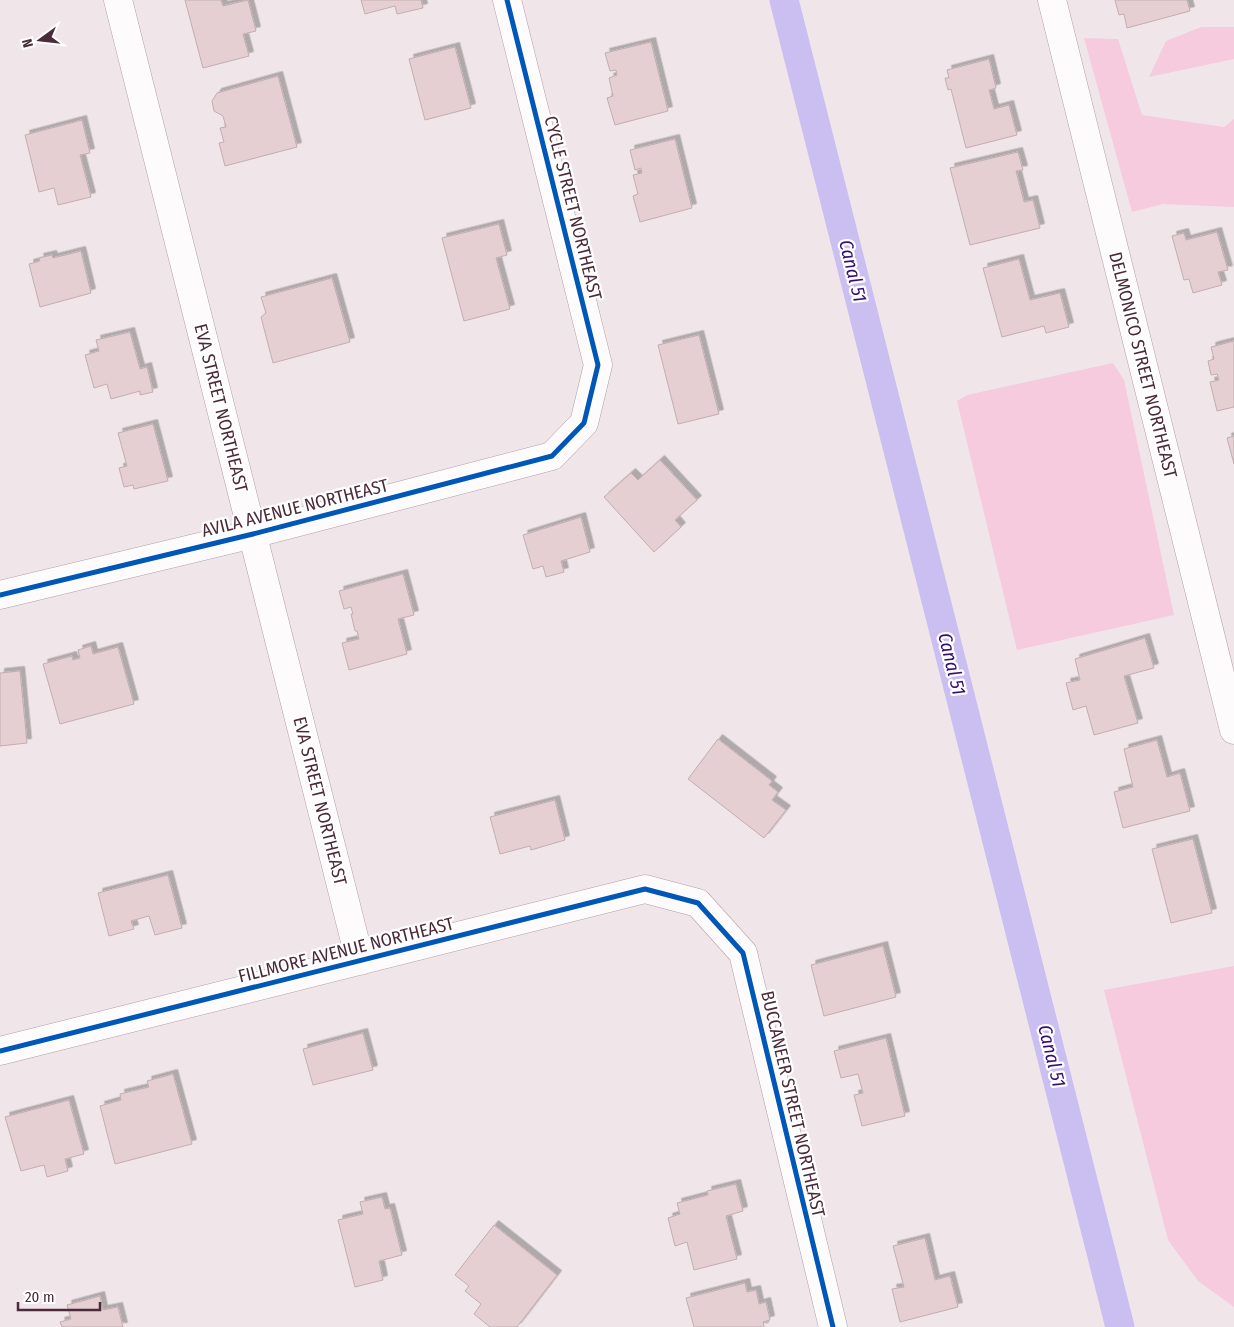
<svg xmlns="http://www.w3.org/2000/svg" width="1234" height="1327" font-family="'Fira Sans Condensed',sans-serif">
	<defs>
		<filter id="shadow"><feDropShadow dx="4.5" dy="-4.5" stdDeviation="0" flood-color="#0004"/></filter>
	</defs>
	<rect width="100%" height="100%" fill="#f0e6ea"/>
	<path fill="#f5cbdd" d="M1201 27H1234V59L1149 77 1166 41Z
		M1084 38 1118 39 1142 115 1224 127 1234 119V207L1163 204 1132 212Z
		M1113 363 1124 380 1174 615 1017 650 957 401 967 395Z
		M1234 966V1307L1198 1281 1168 1240 1104 990Z"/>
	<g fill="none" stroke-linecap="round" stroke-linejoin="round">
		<path stroke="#cabff0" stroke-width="29" d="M784 0 1120 1327"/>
	</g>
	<path fill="#e5cfd3" stroke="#c1adb1" filter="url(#shadow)" d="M185 0H221L223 6 248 0 256 31 243 34 249 56 203 68Z
		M361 0H421L423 8 397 14 395 6 365 14Z
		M1115 0H1187L1190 11 1127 28 1124 14 1119 15Z
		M651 42 668 111 615 125 607 98 613 96 609 78 617 75 616 70 610 71 605 53Z
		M455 47 471 108 425 120 409 59Z
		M989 59 996 88 989 90 994 109 1009 105 1017 135 966 148 951 89 948 90 945 78H949L947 70Z
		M278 76 297 147 225 166 219 143 224 142 220 128 226 127 223 116 214 111 212 101 217 93Z
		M82 120 90 153 80 155 91 197 58 205 54 188 39 192 25 135Z
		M675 139 692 208 640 222 633 196 638 194 633 175 642 173 641 168 635 170 630 150Z
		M1018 152 1023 170 1016 171 1024 202 1033 200 1040 228 970 245 950 168Z
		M499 224 507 255 496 258 510 309 464 321 442 238Z
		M1217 232 1228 270 1218 272 1222 285 1193 293 1189 279 1184 280 1172 236 1184 233 1186 240Z
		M81 251 91 293 40 307 29 264 40 261 39 258 52 255 53 258Z
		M1019 259 1030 300 1060 293 1069 327 1046 333 1044 326 1002 337 983 268Z
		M332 278 350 342 273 363 261 317 266 313 261 297Z
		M130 332 140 369 147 367 153 392 140 395V391L111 399 107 384 94 388 85 355 99 351 96 340Z
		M699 335 719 414 678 424 658 345Z
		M1234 341V407L1217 411 1210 382 1219 380 1217 374 1211 375 1208 361 1214 359 1211 347Z
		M153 424 168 481 134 489 133 485 124 487 119 468 127 466 118 433Z
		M1234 436V464L1227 438Z
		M660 460 697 500 675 520 681 527 654 552 604 497 631 473 638 480Z
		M581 517 590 552 561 561 564 572 546 577 543 566 533 569 523 535Z
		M403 574 414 615 398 619 407 654 349 670 342 643 359 639 357 631H355L351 614H353L351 607 344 609 339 591Z
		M1145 638 1154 668 1124 676 1138 723 1094 735 1086 706 1073 710 1066 683 1080 680 1075 659Z
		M91 646 93 654 118 647 134 704 60 724 43 664 72 656 73 660 80 658 78 650Z
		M20 671 27 743 0 746V673Z
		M718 739 772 781 769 785 778 792 772 800 786 810 764 838 688 779Z
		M1157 740 1167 777 1180 773 1190 811 1123 828 1114 792 1133 787 1124 749Z
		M555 800 565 840 531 850 530 846 500 854 490 817Z
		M1193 839 1212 913 1171 923 1152 849Z
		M168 875 182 928 155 935 149 916 131 921 134 929 109 936 98 893Z
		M883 946 896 997 824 1016 811 965Z
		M363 1033 373 1070 313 1085 303 1049Z
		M886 1038 905 1116 862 1126 854 1095 863 1093 858 1074 841 1078 834 1051Z
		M173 1074 192 1144 115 1164 100 1106 121 1100 120 1094 149 1087 147 1081Z
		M69 1100 84 1154 65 1159 68 1171 47 1177 44 1165 21 1171 5 1117Z
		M736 1184 743 1211 726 1216 737 1259 694 1270 687 1242 675 1246 668 1218 680 1214 677 1203 708 1195 707 1191Z
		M382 1197 385 1209 390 1208 402 1255 379 1261 383 1280 355 1287 338 1220 363 1214 360 1202Z
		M494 1225 557 1275 517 1327H490L474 1314 481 1304 465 1291 469 1286 455 1275Z
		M925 1238 935 1280 950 1276 958 1307 900 1322 892 1289 904 1287 893 1246Z
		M745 1283 747 1292 756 1290 759 1304 766 1302 770 1320 763 1322 764 1327H694L686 1298Z
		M100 1296 103 1310 118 1307 123 1327H62L60 1322 71 1319 67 1305Z"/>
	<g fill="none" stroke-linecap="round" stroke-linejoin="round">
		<defs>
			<path id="street" d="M118 0 360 961
				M1052 0 1234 730
				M0 595 253 534 552 456 584 423 598 365 507 0
				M0 1051 645 889 698 903 743 953 833 1327"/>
		</defs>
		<use href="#street" stroke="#b19ea7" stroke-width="29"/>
		<use href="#street" stroke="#fdfbfc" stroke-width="28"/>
		<defs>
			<path id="cycleway" d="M0 595 253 534 552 456 584 423 598 365 507 0
				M0 1051 645 889 698 903 743 953 833 1327"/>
		</defs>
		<use href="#cycleway" stroke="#fff" stroke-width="8"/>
		<use href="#cycleway" stroke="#0057b8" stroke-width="5"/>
	</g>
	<g text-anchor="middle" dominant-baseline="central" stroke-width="4.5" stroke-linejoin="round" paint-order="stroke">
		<g font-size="18" fill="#4b2a39" stroke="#fff">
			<text transform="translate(573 208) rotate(76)">CYCLE STREET NORTHEAST</text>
			<text transform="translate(1143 365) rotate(76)">DELMONICO STREET NORTHEAST</text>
			<text transform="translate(221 408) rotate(76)">EVA STREET NORTHEAST</text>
			<text transform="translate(295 508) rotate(-14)">AVILA AVENUE NORTHEAST</text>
			<text transform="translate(320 801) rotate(76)">EVA STREET NORTHEAST</text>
			<text transform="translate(346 950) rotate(-14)">FILLMORE AVENUE NORTHEAST</text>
			<text transform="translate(793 1104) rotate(77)">BUCCANEER STREET NORTHEAST</text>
		</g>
		<g font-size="19" font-style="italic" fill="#340e72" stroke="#fff">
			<text transform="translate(853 271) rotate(76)">Canal 51</text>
			<text transform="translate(952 664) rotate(76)">Canal 51</text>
			<text transform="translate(1052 1056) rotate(76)">Canal 51</text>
		</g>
	</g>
	<g transform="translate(40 40) rotate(255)" stroke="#ffffff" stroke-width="4" paint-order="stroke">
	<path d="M0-4L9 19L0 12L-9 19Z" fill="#4b2a39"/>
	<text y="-8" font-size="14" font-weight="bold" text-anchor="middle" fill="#4b2a39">N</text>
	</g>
	<path d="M18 1302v8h82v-8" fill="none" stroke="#4b2a39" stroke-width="2.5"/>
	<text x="25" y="1302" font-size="15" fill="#4b2a39" stroke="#ffffff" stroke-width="4" paint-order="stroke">20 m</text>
</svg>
